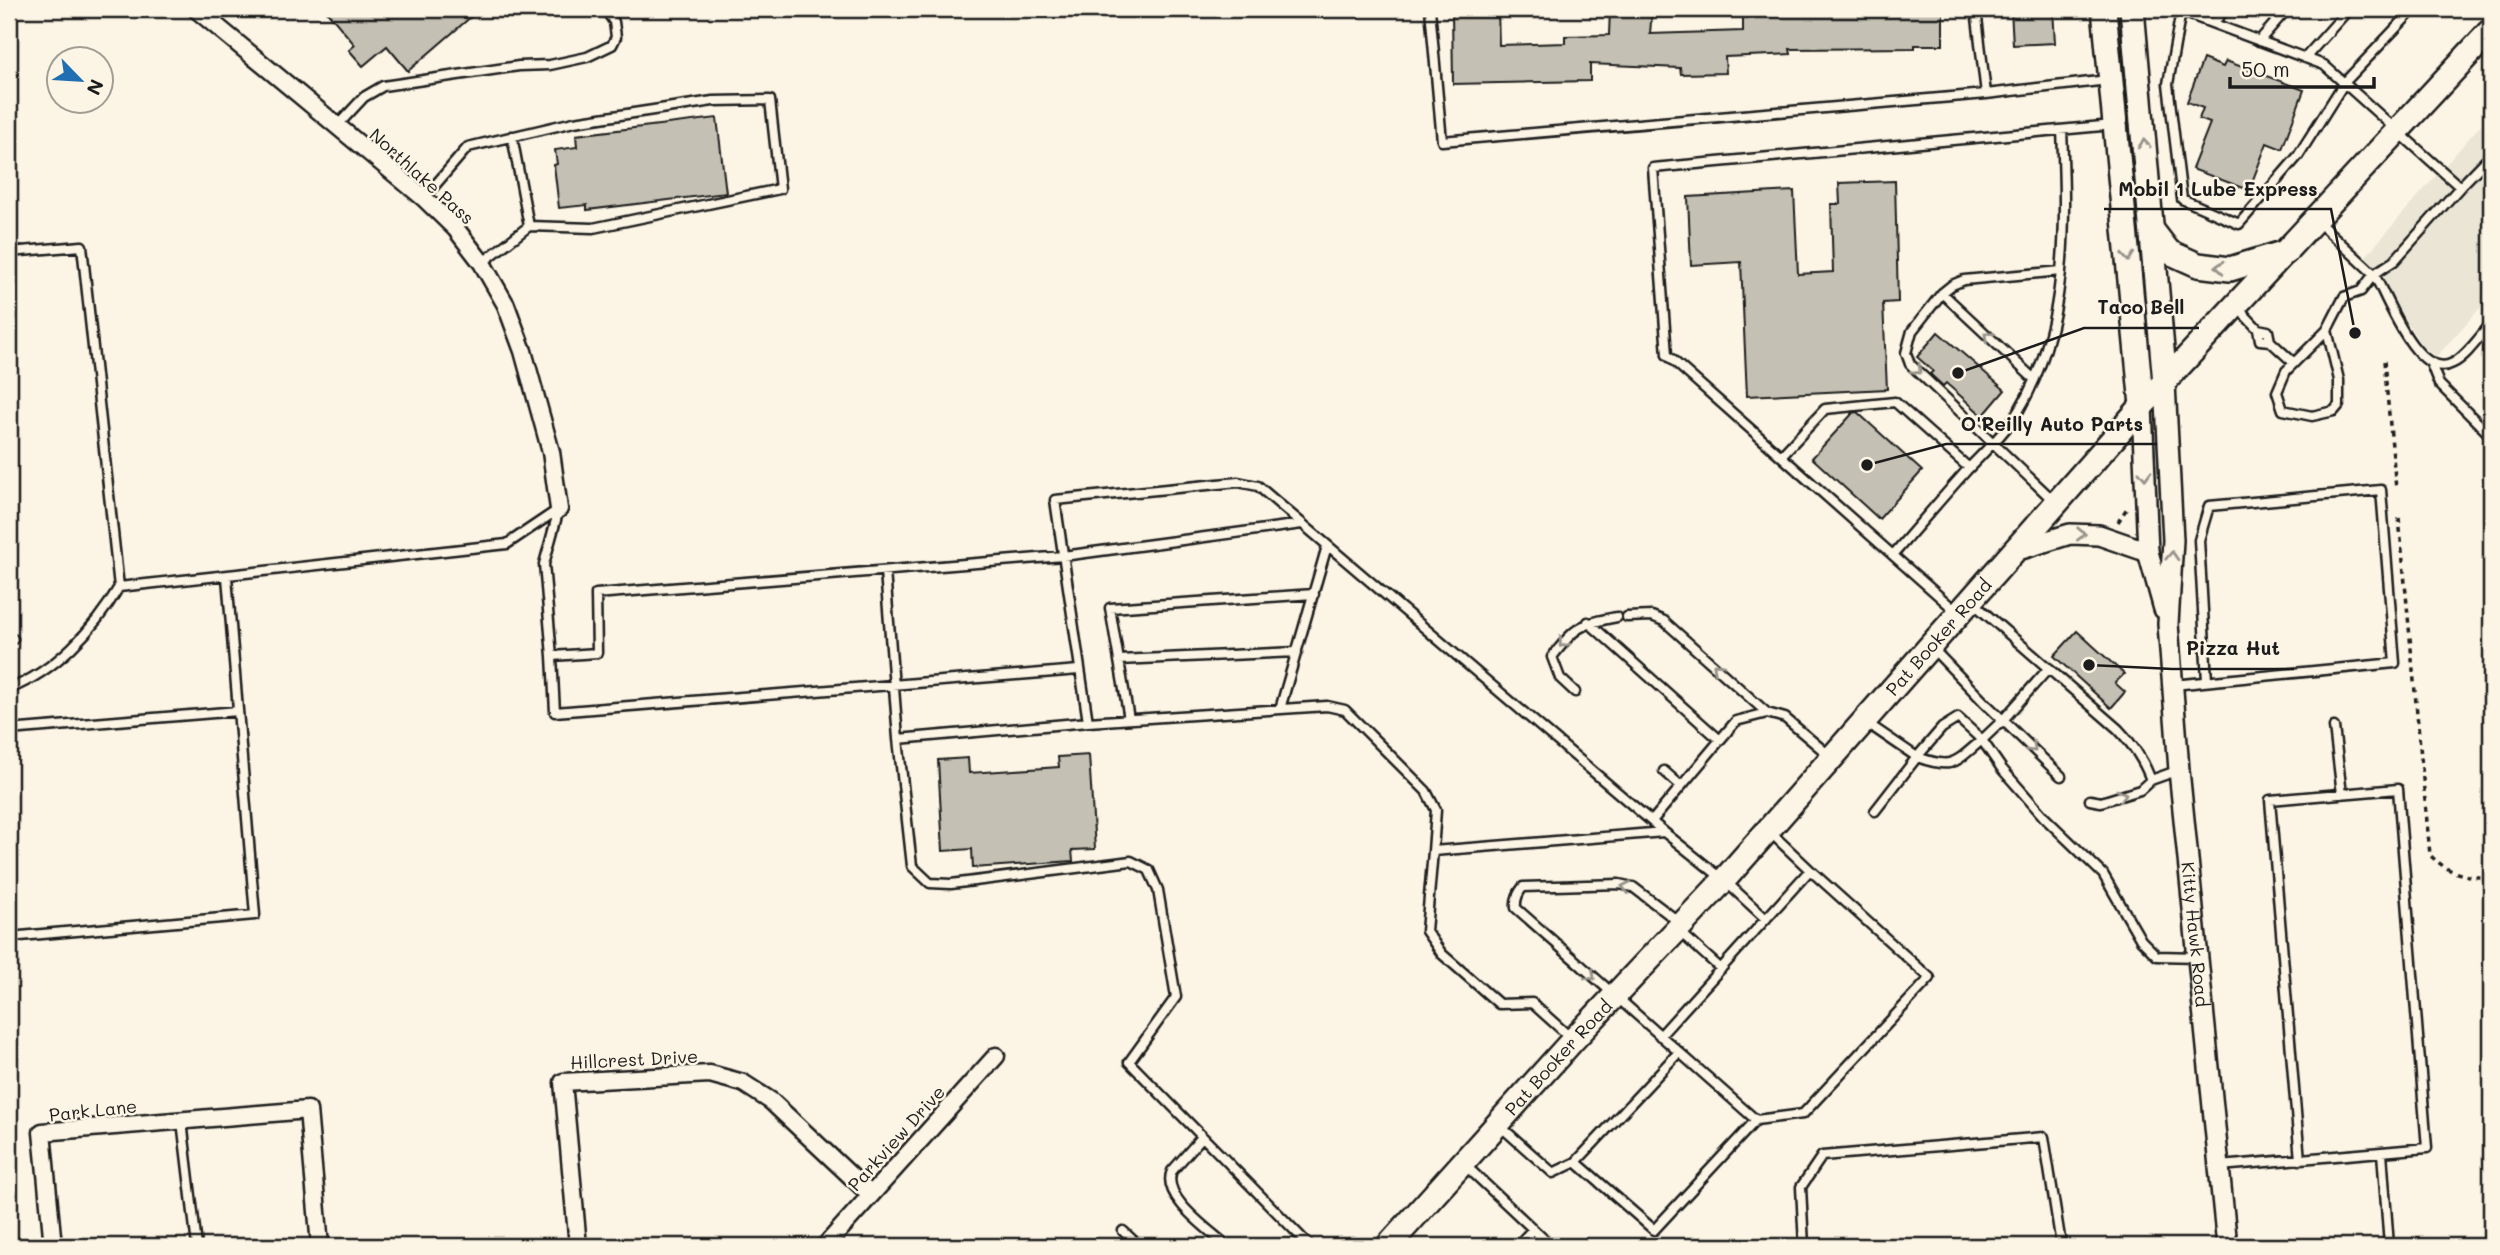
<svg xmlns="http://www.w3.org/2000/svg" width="2500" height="1255" font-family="Mali,sans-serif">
	<rect width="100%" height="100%" fill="#fcf5e5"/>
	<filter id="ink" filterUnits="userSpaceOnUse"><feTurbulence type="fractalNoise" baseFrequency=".0143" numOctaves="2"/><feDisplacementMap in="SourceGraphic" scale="14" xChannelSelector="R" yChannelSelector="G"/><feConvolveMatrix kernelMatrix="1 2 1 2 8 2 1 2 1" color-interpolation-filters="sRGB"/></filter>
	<g filter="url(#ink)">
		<path fill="#ebe5d6" d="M2491 113V296L2436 357 2422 346 2365 257Z"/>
		<path fill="#c4c0b3" stroke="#1c1c1c" stroke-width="2" d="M325 9H480L408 71 387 46 363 66 349 50 355 45Z
			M1452 9H1498L1499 45 1565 43V36L1609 35 1610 9H1652L1650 34 1743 31V9H1943V45H1915V48L1790 49 1791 54 1725 57 1726 73 1681 74 1680 68 1590 64V81L1453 84Z
			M2011 9H2053L2055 43 2013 45Z
			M2203 59 2223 67 2226 61 2304 90 2282 149 2267 143 2249 190 2192 169 2210 123 2199 119 2203 108 2187 102Z
			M717 118 726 193 587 210V205L559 208 554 165 557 164 555 150 577 147 576 135Z
			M1895 181 1898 302 1883 303 1887 389 1747 396 1741 262 1691 265 1688 197 1794 191 1798 274 1833 272 1831 204H1840L1839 183Z
			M1938 332 2005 390 1983 416 1946 383 1943 386 1930 374 1933 371 1917 357Z
			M1857 412 1922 471 1879 519 1812 458 1853 413Z
			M2077 631 2124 674 2115 683 2125 692 2111 708 2054 656Z
			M1089 755 1095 849 1072 850 1073 861 973 868 972 849 943 851 938 760 968 758 969 773 1059 767 1058 757Z"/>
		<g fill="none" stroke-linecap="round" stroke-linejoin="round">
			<defs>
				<path id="service" d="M1430 9 1442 141 1986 94 1976 9
					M2174 9 2324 65 2460 187 2394 261 2374 274 2316 220
					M2181 11 2168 84 2182 199 2239 224 2298 156 2344 83 2414 9
					M2213 23 2226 9
					M2259 41 2287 9
					M2305 58 2349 9
					M1986 94 2108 80
					M337 126 364 97 383 86 519 66 550 65 587 57 612 45 616 37 614 22 605 9
					M2460 187 2491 155
					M424 198 468 147 574 122 713 101 770 100 780 189 593 228 529 226
					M9 252 82 246 119 587
					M482 263 529 226 512 136
					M1942 293 2034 379
					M2238 308 2258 329
					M2327 330 2339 380V405L2334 411 2312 416 2283 410 2277 392 2286 371 2327 330 2344 297 2361 291 2374 274C2387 298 2418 382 2453 363 2467 356 2480 336 2491 324
					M2270 341 2260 340 2258 329 2268 331 2270 341 2294 363
					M2431 364 2439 384 2491 436
					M1781 456 1825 409 1895 402 1969 468
					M2055 502 1910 364 1906 353 1912 331 1942 293 1952 285 1964 280 2061 271
					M1893 555C1917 527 1942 498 1967 470 1985 451 2005 433 2019 410 2069 326 2066 224 2062 130
					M885 571 898 739
					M1971 601 2118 729C2133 745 2143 759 2151 780
					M1957 612 1667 355 1653 168 2113 125
					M1627 617 1652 616 1664 621 1767 713
					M1588 622 1720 740
					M9 639H13
					M1932 648 1984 702 2061 776
					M552 656 544 564 559 509
					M1119 660 1297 652
					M2049 668 2003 720 1982 740 1958 718 1942 728 1917 757C1954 770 1954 763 1982 740L2002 769 2045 818 2103 874 2141 940 2157 956 2198 957
					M1079 670 555 712 552 656 597 653 596 594 1063 556 1302 524
					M2173 685 2395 663 2381 490 2209 506 2199 540 2207 681
					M9 689C55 671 94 630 119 587L507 544 559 509
					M1575 692 1560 678 1552 657C1576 627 1578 624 1617 617
					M1280 709 1327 546
					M1129 719 1110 608 1314 594
					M1088 722 1327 706 1345 710 1426 791 1436 810 1433 851
					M1867 723 1917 757 1875 811
					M2334 727 2342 794
					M9 730 238 711
					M1664 771 1681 786
					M2090 800 2101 802 2140 790 2151 780 2179 770
					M1652 821 1736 721 1767 713 1785 718 1830 756
					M1769 831 1810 870
					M1679 931 1721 969
					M9 937 255 915 227 577
					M1660 1036 1810 870 1930 978 1803 1114 1756 1120
					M1571 1038 1532 1003 1499 1004 1442 954 1426 931 1433 851 1664 832 1724 880 1766 919
					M1679 1052 1756 1120 1654 1230 1576 1162 1679 1052 1516 908C1515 900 1517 894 1523 887L1619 884 1633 887 1679 922
					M182 1121 197 1246
					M1498 1124 1553 1173 1576 1162
					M1202 1137 1172 1171C1160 1197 1210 1230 1227 1246
					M2382 1153 2389 1246
					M1465 1165 1551 1246
					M2220 1166 2427 1148 2398 789 2270 800 2300 1160
					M1123 1231 1139 1246
					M1310 1246 1129 1062 1176 997 1158 890 1149 870 1131 861 951 884 930 883 912 866 898 739 1088 722 1055 500 1238 482 1258 486 1664 832
					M1517 1246 1533 1229
					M1804 1246 1801 1187 1822 1156 2044 1137 2060 1238 2059 1246"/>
				<path id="minor" d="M196 9 424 198 456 229 482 263 506 305 523 351 551 452 559 509
					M53 1246 42 1132 308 1110 320 1246
					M578 1246 563 1082 710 1074 743 1083 771 1101 871 1195
					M825 1246 996 1056"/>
				<g id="tertiary">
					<path id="s1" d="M2165 383 2173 540 2168 624 2179 770 2227 1246"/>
					<path d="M2142 406 2148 552 2164 609"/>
					<path d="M2015 551 2070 534 2099 535 2148 552"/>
				</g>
				<g id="secondary">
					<path d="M2104 9 2142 406"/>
					<path d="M2132 9 2165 383"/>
					<path d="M2152 230 2169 252 2198 265 2230 269 2286 252"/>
					<path id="s2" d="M1388 1246 1573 1040 1724 880 2142 406 2491 30"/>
				</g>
			</defs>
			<use href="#service" stroke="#1c1c1c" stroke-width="13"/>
			<use href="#minor" stroke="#1c1c1c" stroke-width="21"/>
			<use href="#tertiary" stroke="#1c1c1c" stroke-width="24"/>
			<use href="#secondary" stroke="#1c1c1c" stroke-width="28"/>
			<path stroke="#1c1c1c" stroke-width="3.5" stroke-dasharray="5 5" stroke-linecap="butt" d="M2384 361 2396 489
				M2399 518 2430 855C2448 873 2465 878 2491 877
				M2118 522 2127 508"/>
			<use href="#service" stroke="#fcf5e5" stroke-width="8"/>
			<use href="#minor" stroke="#fcf5e5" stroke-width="16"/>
			<use href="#tertiary" stroke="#fcf5e5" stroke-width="19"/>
			<use href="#secondary" stroke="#fcf5e5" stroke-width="23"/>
		</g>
		<defs><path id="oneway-chevron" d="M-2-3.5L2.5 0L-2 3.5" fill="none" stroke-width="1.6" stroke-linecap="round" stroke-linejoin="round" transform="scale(1.75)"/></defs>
		<g stroke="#97938b">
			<use href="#oneway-chevron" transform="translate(2144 144) rotate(-95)"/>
			<use href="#oneway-chevron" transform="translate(2128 257) rotate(85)"/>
			<use href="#oneway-chevron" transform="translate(2220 267) rotate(-175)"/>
			<use href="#oneway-chevron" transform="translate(1988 336) rotate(-137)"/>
			<use href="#oneway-chevron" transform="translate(1917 370) rotate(47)"/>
			<use href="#oneway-chevron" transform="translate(2145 475) rotate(88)"/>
			<use href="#oneway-chevron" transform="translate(2081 534) rotate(1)"/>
			<use href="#oneway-chevron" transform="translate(2172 556) rotate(-87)"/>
			<use href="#oneway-chevron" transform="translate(1563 643) rotate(130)"/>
			<use href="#oneway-chevron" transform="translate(1717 667) rotate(-137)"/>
			<use href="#oneway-chevron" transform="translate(2032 748) rotate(44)"/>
			<use href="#oneway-chevron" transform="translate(2122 795) rotate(-17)"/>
			<use href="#oneway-chevron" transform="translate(1626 887) rotate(-169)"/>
			<use href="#oneway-chevron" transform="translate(1591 976) rotate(42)"/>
		</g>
	</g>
	<g text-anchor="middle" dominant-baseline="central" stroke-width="5" stroke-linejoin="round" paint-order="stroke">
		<g font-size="18" fill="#1c1c1c" stroke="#fcf5e5">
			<text transform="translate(422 176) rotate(42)">Northlake Pass</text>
			<text stroke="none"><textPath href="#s2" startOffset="821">Pat Booker Road</textPath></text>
			<text stroke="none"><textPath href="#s1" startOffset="553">Kitty Hawk Road</textPath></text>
			<text stroke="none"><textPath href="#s2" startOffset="254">Pat Booker Road</textPath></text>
			<text transform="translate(634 1059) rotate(-3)">Hillcrest Drive</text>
			<text transform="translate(93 1110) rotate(-6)">Park Lane</text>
			<text transform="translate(896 1138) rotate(-48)">Parkview Drive</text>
		</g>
	</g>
	<path fill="none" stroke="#1c1c1c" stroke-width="2.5" d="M2355 333L2331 209H2104M1958 373L2084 328H2199M1867 465L1946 444H2157M2089 665L2172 669H2294"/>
	<g fill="#1c1c1c" stroke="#fcf5e5" stroke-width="2.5">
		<circle cx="2355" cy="333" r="7"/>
		<circle cx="1958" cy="373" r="7"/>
		<circle cx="1867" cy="465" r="7"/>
		<circle cx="2089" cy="665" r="7"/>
	</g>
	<g font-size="19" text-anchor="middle" font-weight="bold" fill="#1c1c1c" stroke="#fcf5e5" stroke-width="5" stroke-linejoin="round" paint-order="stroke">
		<text x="2218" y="196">Mobil 1 Lube Express</text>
		<text x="2141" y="314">Taco Bell</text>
		<text x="2052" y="431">O'Reilly Auto Parts</text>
		<text x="2233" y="655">Pizza Hut</text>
	</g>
	<rect width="2500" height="1255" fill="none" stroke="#fcf5e5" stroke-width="35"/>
	<rect x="18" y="18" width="2465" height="1220" fill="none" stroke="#1c1c1c" stroke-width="2.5" filter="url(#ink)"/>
	<g transform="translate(80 80) rotate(115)"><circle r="33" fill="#fcf5e5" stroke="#a29e95" stroke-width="2"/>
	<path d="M0-5L12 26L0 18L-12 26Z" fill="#1f6fb2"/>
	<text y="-10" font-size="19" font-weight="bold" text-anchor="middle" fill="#1c1c1c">N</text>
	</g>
	<path d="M2230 77v10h144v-10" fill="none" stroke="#1c1c1c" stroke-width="3.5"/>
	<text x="2241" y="77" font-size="21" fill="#1c1c1c" stroke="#fcf5e5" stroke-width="5" paint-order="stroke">50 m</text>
</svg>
